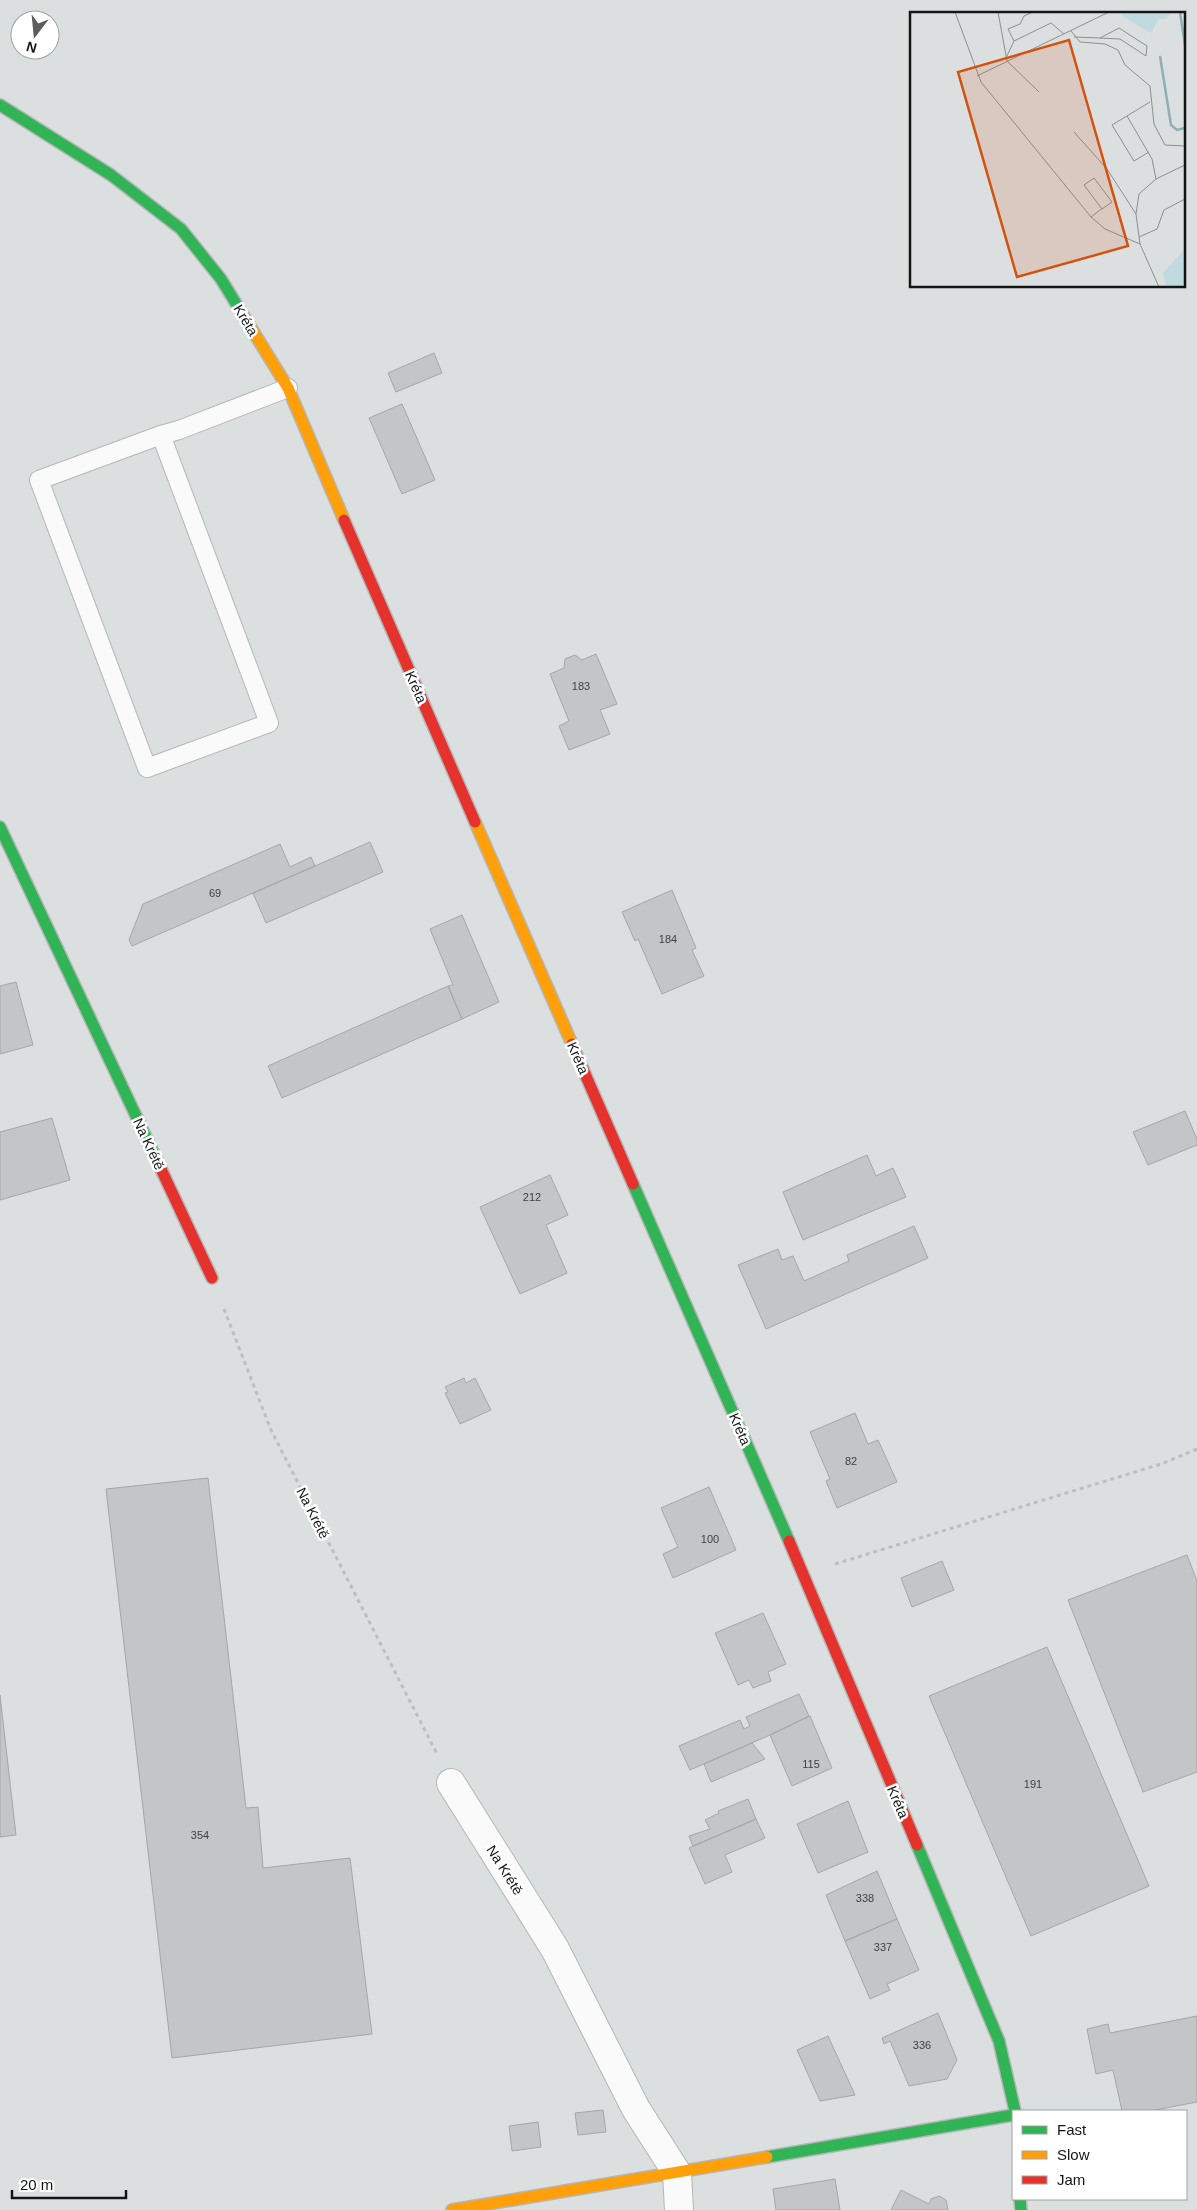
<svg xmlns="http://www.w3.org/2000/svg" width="1197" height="2210" font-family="Arial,sans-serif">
	<rect width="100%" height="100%" fill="#dcdfe0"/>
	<path fill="#c3c5c6" stroke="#a4a7a7" d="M434 353 442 373 396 392 388 373Z
		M402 404 435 480 402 494 369 418Z
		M596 654 617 704 600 710 610 734 569 750 559 726 569 721 550 674 564 668 565 659 575 655 582 660Z
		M370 842 383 872 266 923 253 893Z
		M280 844 290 867 311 857 315 866 132 946 129 940 143 904Z
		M672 890 696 948 692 950 704 976 662 994 638 939 635 941 622 912Z
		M462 915 499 1002 462 1019 448 986 453 985 430 929Z
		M16 982 33 1045 0 1054V986Z
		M448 986 462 1019 282 1098 268 1066Z
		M1185 1111 1197 1139V1145L1148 1165 1133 1132Z
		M52 1118 70 1180 0 1200V1132Z
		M867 1155 876 1176 893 1168 906 1197 803 1240 783 1192Z
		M550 1175 568 1215 546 1225 567 1273 520 1294 480 1207Z
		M914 1226 928 1258 766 1329 738 1265 778 1249 782 1260 793 1256 804 1281 849 1261 847 1255Z
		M464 1378 466 1383 475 1378 491 1410 460 1424 445 1393 448 1392 445 1387Z
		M855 1413 868 1444 878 1440 897 1482 837 1508 826 1481 830 1479 810 1432Z
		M208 1478 246 1808 258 1807 263 1868 350 1858 372 2034 172 2058 106 1489Z
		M709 1487 736 1550 673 1578 663 1554 678 1547 661 1508Z
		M1187 1555 1197 1581V1772L1143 1792 1068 1600Z
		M942 1561 954 1590 912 1607 901 1578Z
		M763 1613 786 1664 768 1672 771 1681 753 1688 749 1680 738 1685 715 1633Z
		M1047 1647 1149 1886 1031 1936 929 1696Z
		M799 1694 809 1716 770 1735 690 1770 679 1746 740 1720 744 1729 750 1726 746 1717Z
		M0 1695 16 1835 0 1837Z
		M810 1716 832 1768 792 1786 770 1735Z
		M752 1743 765 1759 711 1782 704 1764Z
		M748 1799 756 1819 693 1846 689 1836 710 1829 705 1820 719 1813 718 1811Z
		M848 1801 868 1852 818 1873 797 1824Z
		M756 1819 765 1838 725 1855 732 1872 705 1884 689 1848Z
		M877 1871 897 1919 845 1941 826 1895Z
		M897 1919 919 1970 887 1984 890 1990 870 1999 845 1941Z
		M938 2013 957 2060 947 2079 909 2086 890 2041 884 2044 882 2038Z
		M1197 2016V2102L1150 2111H1122L1113 2070 1096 2074 1087 2029 1108 2024 1110 2033Z
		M828 2036 855 2095 820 2101 797 2050Z
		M603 2110 606 2132 578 2135 575 2113Z
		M538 2122 541 2147 512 2151 509 2126Z
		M835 2179 840 2210H776L773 2189Z
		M901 2190 929 2204 931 2199 939 2196 946 2200 948 2210H891Z"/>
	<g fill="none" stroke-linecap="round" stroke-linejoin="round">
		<defs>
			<path id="lane" d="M161 435 269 723 147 768 39 480 161 435 179 430 288 388"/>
			<path id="street" d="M451 1783 555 1949 636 2109 677 2173 679 2210"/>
			<path id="fast" d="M0 105 111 175 181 229 221 279 243 315
				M0 827 161 1169
				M633 1184 789 1541
				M917 1845 999 2041 1015 2111
				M767 2157 1013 2115
				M1020 2199 1021 2210"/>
			<path id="slow" d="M243 315 288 388 344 520
				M475 822 572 1044
				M452 2210 767 2157"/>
			<path id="jam" d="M344 520 475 822
				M572 1044 633 1184
				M161 1169 212 1278
				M789 1541 917 1845"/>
		</defs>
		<use href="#lane" stroke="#b4b6b7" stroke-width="20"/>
		<use href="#street" stroke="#b4b6b7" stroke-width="30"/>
		<use href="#fast" stroke="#b4b6b7" stroke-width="14"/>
		<use href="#slow" stroke="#b4b6b7" stroke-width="14"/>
		<use href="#jam" stroke="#b4b6b7" stroke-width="14"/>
		<path stroke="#bdbebe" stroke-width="3" stroke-dasharray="4 4" stroke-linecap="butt" d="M224 1309 271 1430 437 1754
			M835 1564 1161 1464 1197 1449"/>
		<use href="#lane" stroke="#fafafa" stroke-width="18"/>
		<use href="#street" stroke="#fafafa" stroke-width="28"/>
		<use href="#fast" stroke="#30b455" stroke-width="11"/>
		<use href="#slow" stroke="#ff9f0a" stroke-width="11"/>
		<use href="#jam" stroke="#e5322d" stroke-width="11"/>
	</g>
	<g text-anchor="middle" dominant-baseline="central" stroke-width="5" stroke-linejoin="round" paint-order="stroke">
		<g font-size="11" fill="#404242">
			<text x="581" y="686">183</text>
			<text x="215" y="893">69</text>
			<text x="668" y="939">184</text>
			<text x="532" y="1197">212</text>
			<text x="851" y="1461">82</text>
			<text x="710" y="1539">100</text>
			<text x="811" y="1764">115</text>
			<text x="1033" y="1784">191</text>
			<text x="200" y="1835">354</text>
			<text x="865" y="1898">338</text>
			<text x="883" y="1947">337</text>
			<text x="922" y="2045">336</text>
		</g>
		<g font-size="14" fill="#141616" stroke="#fff">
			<text transform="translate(246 320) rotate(59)">Kréta</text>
			<text transform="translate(416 687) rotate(66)">Kréta</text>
			<text transform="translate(578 1058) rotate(66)">Kréta</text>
			<text transform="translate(149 1144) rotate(65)">Na Krétě</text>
			<text transform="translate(740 1429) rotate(66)">Kréta</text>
			<text transform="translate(313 1513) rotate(63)">Na Krétě</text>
			<text transform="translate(898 1802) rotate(67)">Kréta</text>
			<text transform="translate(505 1870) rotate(58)">Na Krétě</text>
		</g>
	</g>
	<g transform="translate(910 12)">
		<rect width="275" height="275" fill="#dcdfe0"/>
		<path d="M213 0H261L256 7H249L241 21 212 4ZM275 237V275H256L253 261Z" fill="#c0dadf"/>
		<path fill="none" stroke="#90aeb5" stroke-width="2.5" d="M270 0 275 33M250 44 261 113 267 118 275 116"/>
		<path fill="none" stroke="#8c8f8f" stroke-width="1" d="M45 0 71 70 181 205 195 217 230 232 249 275M88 0 97 49 129 80M161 19 170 30 195 32 208 38 215 53 240 74 244 112 255 133 275 134M164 25 190 26 210 27 236 44 237 34 209 16 190 26M104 29 98 17 110 12 114 4 123 0M96 46 104 29 141 11 154 22M67 64 199 0M217 104 242 147 246 167M164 120 197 157 226 202M239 140 224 149 202 113 240 90M181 205 190 198 192 197 202 190 184 166 174 173 192 197M229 225 247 217 254 198 275 187M230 232 226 202 229 182 246 167 275 153"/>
		<path fill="#d3520d" fill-opacity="0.15" stroke="#d3520d" stroke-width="2.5" d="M159 28 218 234 107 265 48 60Z"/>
		<rect width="275" height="275" fill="none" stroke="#141616" stroke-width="2.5"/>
	</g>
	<rect x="1012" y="2110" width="175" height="90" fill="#ffffff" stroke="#a1a2a2"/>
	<rect x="1022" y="2126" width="25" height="8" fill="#30b455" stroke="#a1a2a2"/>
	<text x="1057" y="2135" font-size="15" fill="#141616">Fast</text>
	<rect x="1022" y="2151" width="25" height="8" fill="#ff9f0a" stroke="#a1a2a2"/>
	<text x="1057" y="2160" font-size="15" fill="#141616">Slow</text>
	<rect x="1022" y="2176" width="25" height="8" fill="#e5322d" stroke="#a1a2a2"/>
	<text x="1057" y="2185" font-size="15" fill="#141616">Jam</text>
	<g transform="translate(35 35) rotate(196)"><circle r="24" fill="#ffffff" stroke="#a1a2a2"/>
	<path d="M0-4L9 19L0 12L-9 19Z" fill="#5a5c5d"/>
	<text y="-8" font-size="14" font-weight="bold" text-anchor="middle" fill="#141616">N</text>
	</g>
	<path d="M12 2190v8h114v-8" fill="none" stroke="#141616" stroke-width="2.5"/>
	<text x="20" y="2190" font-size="15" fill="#141616" stroke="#ffffff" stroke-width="4" paint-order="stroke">20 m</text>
</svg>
